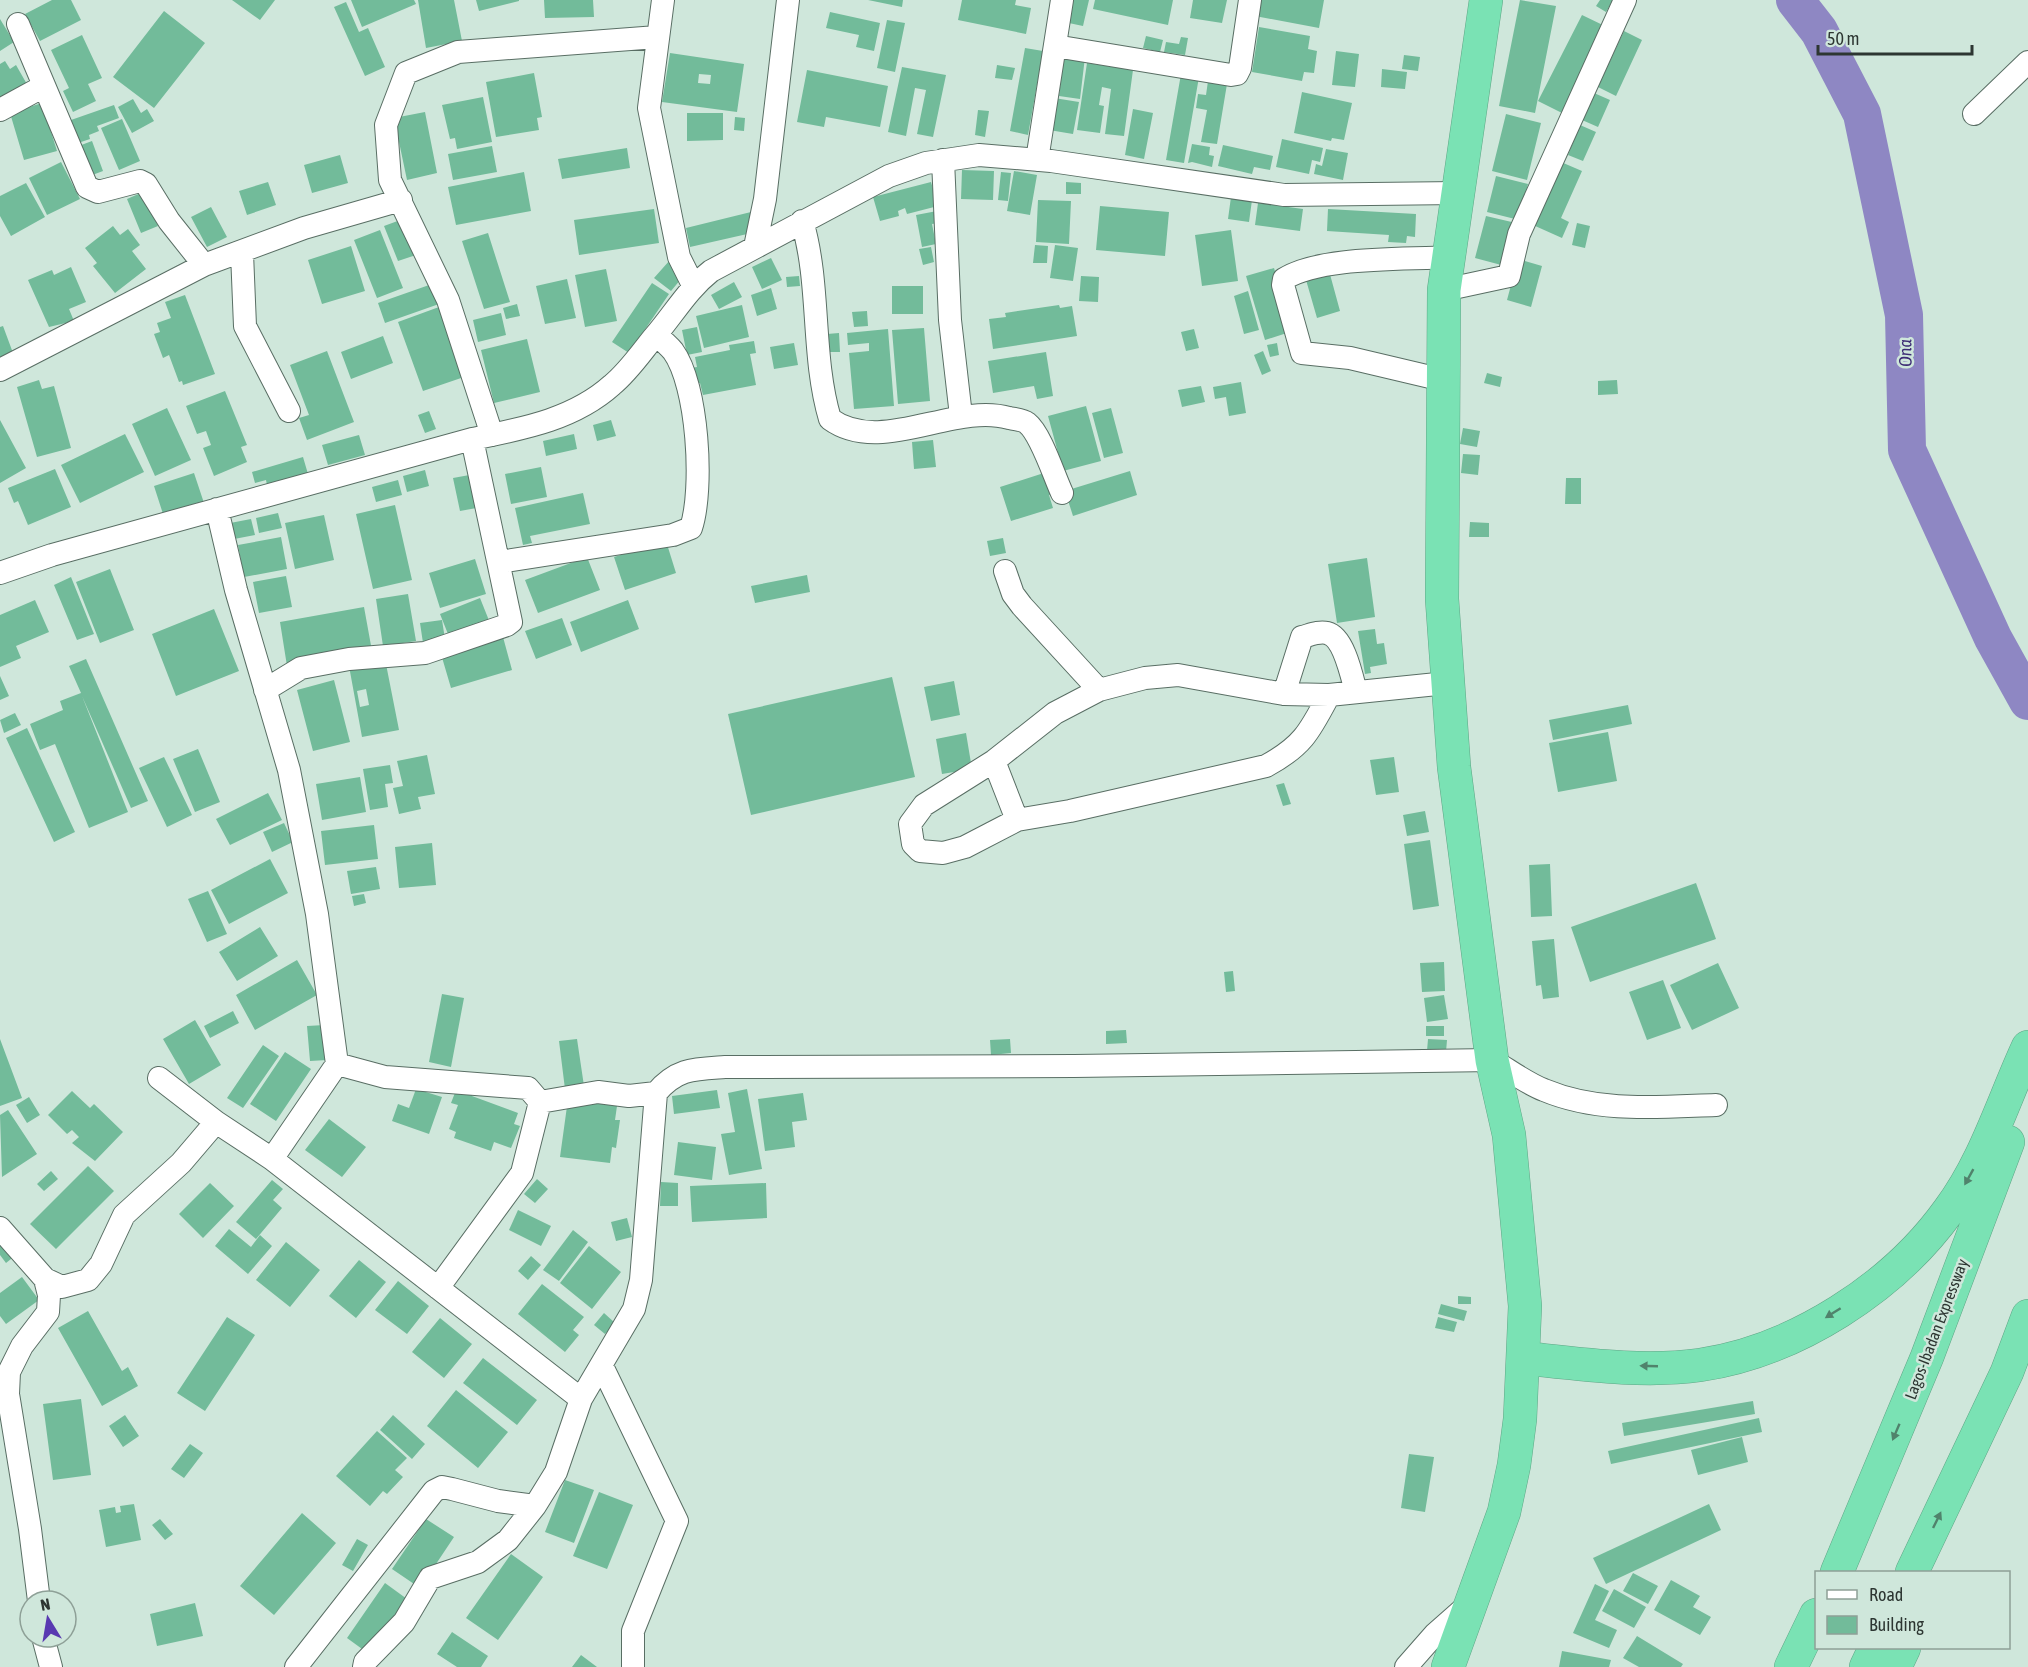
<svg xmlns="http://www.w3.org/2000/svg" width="2028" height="1667" font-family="'Asap Condensed',sans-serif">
	<rect width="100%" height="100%" fill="#cfe7db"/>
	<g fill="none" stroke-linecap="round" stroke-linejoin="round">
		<path stroke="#8e87c3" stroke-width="38" d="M1795 0 1819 31 1862 114 1904 315 1907 450 1993 638 2028 701"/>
	</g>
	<path fill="#72bb9a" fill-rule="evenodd" d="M52 0H71L81 20 40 41 25 14Z
		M232 0H275L260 20Z
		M351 0H414L416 4 362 27Z
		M418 0H454L462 41 426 48Z
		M476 0H519V1L479 11Z
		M544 0H593L594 17 545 18Z
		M868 0H903L902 7Z
		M962 0H1016L1015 5 1031 8 1026 34 958 20Z
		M1069 0H1089L1083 26 1064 22Z
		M1095 0H1173L1168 25 1093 9Z
		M1193 0H1227L1222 23 1190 18Z
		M1258 0H1324L1319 28 1255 16Z
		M1520 0 1556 6 1535 113 1499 106Z
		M1600 0H1613L1606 12 1596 6Z
		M346 2 359 32 368 28 385 67 365 76 334 7Z
		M164 11 205 43 154 108 113 77Z
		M830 12 880 23 874 51 856 47 859 35 826 28Z
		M1582 15 1609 28 1566 115 1538 101Z
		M0 19 14 42 0 51Z
		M887 20 905 23 895 72 877 68Z
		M1259 27 1310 36 1308 49 1317 51 1314 73 1304 72 1302 81 1252 72Z
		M1624 31 1642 40 1616 96 1598 87Z
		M82 35 102 78 88 84 96 101 73 112 63 91 69 88 51 50Z
		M1146 36 1163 40 1160 52 1143 48Z
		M1181 37 1188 38 1185 55 1164 52 1166 42 1179 44Z
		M1025 48 1043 51 1028 135 1010 131Z
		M1336 51 1359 54 1355 87 1332 85Z
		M670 53 744 64 737 112 662 102ZM699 74 711 75 710 84 698 83Z
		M1064 54 1085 57 1080 99 1059 96Z
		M1404 55 1420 57 1418 71 1402 69Z
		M5 61 10 69 16 65 28 86 0 102V64Z
		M1087 63 1133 70 1124 136 1105 134 1111 89 1102 87 1099 105 1104 106 1100 133 1077 130Z
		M997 65 1015 68 1012 80 995 78Z
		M902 67 946 75 933 137 917 134 926 90 915 88 906 136 888 132Z
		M1382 69 1407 72 1405 89 1381 87Z
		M807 70 888 86 880 127 826 117 824 127 797 122Z
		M534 73 542 117 537 118 539 130 496 137 486 82Z
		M1181 74 1199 77 1184 163 1166 160Z
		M1209 74 1228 78 1217 144 1201 142 1207 110 1196 108 1198 94 1206 95Z
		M1302 92 1352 103 1344 140 1332 138 1331 141 1294 133Z
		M1594 93 1610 100 1598 127 1582 120Z
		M483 97 492 142 457 149 455 138 450 139 442 105Z
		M1054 98 1079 102 1073 134 1049 130Z
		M133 99 141 113 147 109 154 121 132 133 118 107Z
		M42 103 57 151 24 160 10 113Z
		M114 105 119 118 97 126 99 131 89 135 90 139 75 144 71 120Z
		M1133 109 1153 113 1144 159 1125 155Z
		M978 110 989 111 985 137 975 135Z
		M425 112 437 173 407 180 394 118Z
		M687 113H723V140L687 141Z
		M1506 114 1541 123 1527 180 1492 171Z
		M735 117 745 118 744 131 734 130Z
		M122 119 140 161 119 170 101 128Z
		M1580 125 1596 132 1583 161 1568 155Z
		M1282 139 1323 148 1320 162 1312 160 1309 174 1276 167Z
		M92 141 103 171 87 177 76 147Z
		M1192 144 1210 147 1209 155 1214 156 1212 167 1192 162 1188 163Z
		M1223 145 1273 156 1270 170 1254 167 1252 174 1218 166Z
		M492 146 497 172 453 180 448 154Z
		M627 148 630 168 562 179 558 159Z
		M1326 149 1348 153 1343 180 1314 174 1316 164 1322 166Z
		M340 155 348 183 312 193 304 165Z
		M61 162 80 199 47 215 29 178Z
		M1561 162 1582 171 1561 218 1569 222 1562 238 1533 225Z
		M962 170 994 171 993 200 961 199Z
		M1014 171 1037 175 1030 215 1007 211Z
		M524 172 531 211 456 225 448 187Z
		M1001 172 1011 173 1008 201 998 200Z
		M1496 176 1528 184 1519 220 1487 212Z
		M268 182 276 205 247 215 239 191Z
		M931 182 938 206 907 214 905 208 898 211 899 216 880 221 873 197Z
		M1066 182 1081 183V194H1066Z
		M26 183 45 217 11 236 0 216V196Z
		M143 192 158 226 141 233 127 199Z
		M1231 197 1252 200 1249 222 1228 219Z
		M1038 200 1071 201 1069 244 1036 242Z
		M1258 203 1303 209 1300 231 1255 225Z
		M1100 206 1169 212 1165 256 1096 250Z
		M211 207 227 237 207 247 191 217Z
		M654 209 659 243 579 255 574 220Z
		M1328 209 1416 214 1415 237 1407 236 1406 243 1388 242 1389 235 1327 231Z
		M937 211 939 223 932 224 936 244 922 247 916 215Z
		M751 212 756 232 690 247 686 228Z
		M1486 216 1516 223 1505 266 1475 258Z
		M403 219 416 255 398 261 384 226Z
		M1577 223 1590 226 1585 248 1572 245Z
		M113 226 120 235 128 229 140 245 132 251 146 269 115 293 93 266 97 263 85 248Z
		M380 230 403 288 377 298 354 240Z
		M1231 230 1238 281 1202 286 1195 235Z
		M488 233 510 302 484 309 462 241Z
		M1035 245 1048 246 1047 263H1033Z
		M1055 245 1078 248 1073 281 1050 278Z
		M351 246 365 291 322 304 308 260Z
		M931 247 934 262 923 265 919 249Z
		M771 258 782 280 762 289 752 267Z
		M1518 259 1542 266 1531 307 1507 300Z
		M670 260 686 273 671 291 654 278Z
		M71 267 86 302 69 309 74 321 49 327 28 280 52 270 54 275Z
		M1328 267 1340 311 1317 318 1304 273Z
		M1274 268 1293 331 1265 340 1246 276Z
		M606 269 617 321 585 327 575 275Z
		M799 276 800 286 787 287 786 277Z
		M1081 276 1099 277 1098 302 1079 301Z
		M567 279 576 318 545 324 536 286Z
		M734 282 742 297 719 309 711 295Z
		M652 283 669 294 629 353 612 342Z
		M432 284 439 304 385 323 378 303Z
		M892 286H923V314H892Z
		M771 288 777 309 757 316 751 295Z
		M1248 291 1259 330 1244 334 1234 296Z
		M185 295 215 374 183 385 182 381 179 382 169 355 163 358 154 334 160 332 157 323 171 318 165 302Z
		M517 304 520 316 506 319 503 308Z
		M742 305 749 337 704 348 696 316Z
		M1059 305 1060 308 1072 306 1077 336 993 349 989 319 1006 317 1005 313Z
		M439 307 464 377 423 391 398 322Z
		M867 311 868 326 854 327 852 312Z
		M501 313 506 335 478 342 473 320Z
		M3 326 13 353 0 359V327Z
		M697 327 702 352 687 355 682 330Z
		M924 328 930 401 898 404 892 330Z
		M888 329 894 406 854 409 849 353 869 351V343L848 345 847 333Z
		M1194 329 1199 348 1186 351 1181 332Z
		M839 333 840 352H828L827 334Z
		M383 336 393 363 351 379 341 352Z
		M527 339 540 392 494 403 481 350Z
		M754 341 756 353 750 354 756 385 703 395 700 383 694 384 691 368 697 367 695 357 730 350 729 345Z
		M794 343 798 365 774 369 770 347Z
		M1277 343 1279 355 1270 357 1267 345Z
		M327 351 354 422 307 440 299 418 309 415 290 365Z
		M1263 351 1271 371 1262 375 1254 355Z
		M1046 352 1053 396 1037 399 1034 386 993 393 988 361Z
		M1487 373 1502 377 1500 387 1484 383Z
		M39 380 42 389 54 386 71 448 37 457 17 387Z
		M1617 380 1618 394 1598 395V381Z
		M1241 382 1246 413 1229 416 1226 397 1215 399 1213 387Z
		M1201 386 1205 402 1182 407 1178 390Z
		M225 391 247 445 241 447 247 462 214 476 203 448 211 445 206 431 197 434 186 406Z
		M1086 406 1101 461 1063 471 1048 416Z
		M167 408 191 460 155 476 132 424Z
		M1111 408 1123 453 1104 458 1092 413Z
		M429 411 436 429 425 433 418 415Z
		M0 420 26 468 0 483Z
		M611 420 616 436 597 441 593 425Z
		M1463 428 1480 431 1477 447 1460 444Z
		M125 434 144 472 80 503 61 465Z
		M574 434 577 449 546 456 543 441Z
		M359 435 365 455 328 465 322 445Z
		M933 440 936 467 914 469 912 442Z
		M1463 454 1480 455 1478 475 1461 473Z
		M303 457 308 474 267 485 266 480 255 483 252 472Z
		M541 467 547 497 511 504 505 474Z
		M55 469 71 507 28 525 18 501 14 503 8 488Z
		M425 470 429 486 407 492 403 476Z
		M1130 471 1137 495 1073 516 1065 491Z
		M1047 472 1054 493 1049 495 1053 508 1011 521 1000 487Z
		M194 473 204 503 164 517 154 486Z
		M475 474 482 507 460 511 453 478Z
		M1566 478H1581V504H1565Z
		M398 480 402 495 376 502 372 487Z
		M583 493 590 524 530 536 532 543 523 545 515 508Z
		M395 505 412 580 373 589 356 514Z
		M278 513 282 528 259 533 256 518Z
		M324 515 334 560 295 569 285 523Z
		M251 519 255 535 229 540 225 524Z
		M1470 522 1489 523V537H1469Z
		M281 537 287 569 244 577 238 545Z
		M1003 538 1006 553 990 556 987 541Z
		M666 541 676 573 625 590 614 557Z
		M587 557 600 590 538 613 525 580Z
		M1367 558 1375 617 1337 623 1328 564Z
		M475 559 486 594 440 608 429 573Z
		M110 569 134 630 100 643 76 582Z
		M807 575 810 592 755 603 751 586Z
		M286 576 292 607 259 613 253 582Z
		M71 577 94 634 77 640 54 585Z
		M408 594 416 641 383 646 376 599Z
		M480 598 490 623 450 639 440 614Z
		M35 600 49 632 16 646 21 658 0 667V615Z
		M628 600 639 629 581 652 570 622Z
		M364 607 372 651 287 666 280 622Z
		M214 609 239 671 176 696 152 634Z
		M562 618 572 645 536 659 525 631Z
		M442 620 445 639 423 643 420 623Z
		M1375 629 1377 644 1384 643 1387 664 1370 667 1371 673 1365 674 1358 631Z
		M503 637 512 670 451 688 441 654Z
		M86 659 148 801 131 808 82 696 128 812 89 828 55 744 40 750 30 724 63 710 60 701 81 693 69 666Z
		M385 659 399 730 362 737 349 666ZM366 689 369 705 360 707 357 691Z
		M0 676 9 696 0 700Z
		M892 677 915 777 751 815 728 714Z
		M334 680 350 742 313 751 297 690Z
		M954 681 960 715 931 721 924 687Z
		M1628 705 1632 724 1553 740 1549 720Z
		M15 713 21 725 4 733 0 720Z
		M27 728 75 832 54 842 6 738Z
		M1608 732 1617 781 1558 792 1549 743Z
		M966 733 972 769 942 774 936 739Z
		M198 749 220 802 195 812 173 759Z
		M427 755 435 794 418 797 421 809 399 814 393 788 403 786 397 761Z
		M164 757 192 815 167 827 139 768Z
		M1394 757 1399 792 1376 795 1370 760Z
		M390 765 393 783 385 784 388 807 370 810 363 769Z
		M360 777 366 812 322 820 316 784Z
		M1284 783 1291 804 1283 806 1276 785Z
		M268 793 282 820 230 845 216 819Z
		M1425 811 1429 832 1407 836 1403 815Z
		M284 823 293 842 272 852 263 832Z
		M374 825 378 859 325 865 321 831Z
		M1430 840 1439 906 1413 910 1404 844Z
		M432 843 436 885 399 888 395 847Z
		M270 859 288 893 229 924 211 890Z
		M1550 864 1552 916 1531 917 1529 865Z
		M376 867 380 889 351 894 347 871Z
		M1696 883 1716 939 1590 982 1571 927Z
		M208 891 227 934 207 942 188 899Z
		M364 894 366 903 354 906 352 896Z
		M260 927 278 956 237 981 219 952Z
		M1554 939 1559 997 1543 999 1541 985 1536 986 1532 941Z
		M297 960 317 995 255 1030 236 995Z
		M1444 962 1445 991 1422 992 1420 963Z
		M1718 963 1739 1008 1692 1030 1670 985Z
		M1233 971 1235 991 1226 992 1224 972Z
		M1663 980 1681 1028 1647 1040 1629 992Z
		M442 994 464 998 451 1067 429 1062Z
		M1444 995 1448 1019 1427 1022 1424 998Z
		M233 1011 239 1023 210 1038 204 1026Z
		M195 1020 221 1065 189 1084 163 1039Z
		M325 1025 327 1060 310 1061 307 1026Z
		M1426 1026H1444V1036H1426Z
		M1126 1030 1127 1043 1106 1044V1031Z
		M0 1039 22 1098 0 1106Z
		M577 1039 584 1086 565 1089 559 1041Z
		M1010 1039 1011 1053 991 1055 990 1040Z
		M1428 1039 1447 1040 1446 1052 1427 1051Z
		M263 1045 279 1056 243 1108 227 1098Z
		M285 1052 311 1069 276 1121 250 1104Z
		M458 1085 474 1090 472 1096 518 1113 514 1124 520 1126 511 1148 494 1142 491 1151 454 1138 456 1132 449 1129 458 1105 451 1103Z
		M416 1089 442 1097 429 1134 392 1121 398 1104 409 1108Z
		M747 1089 762 1169 729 1175 721 1134 735 1132 728 1093Z
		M717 1090 720 1108 674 1114 672 1096Z
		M72 1091 90 1108 94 1104 123 1132 95 1161 72 1143 79 1137 72 1130 67 1134 48 1115Z
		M803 1093 807 1120 792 1122 795 1147 765 1151 758 1099Z
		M29 1097 40 1115 27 1123 16 1105Z
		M568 1099 617 1106 615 1120H620L616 1148 612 1147 610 1163 560 1157Z
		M8 1110 37 1154 2 1177 0 1115Z
		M329 1119 366 1147 342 1177 305 1150Z
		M678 1142 716 1147 712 1180 674 1175Z
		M88 1166 114 1191 56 1249 30 1224Z
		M51 1171 58 1179 44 1191 37 1184Z
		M537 1179 548 1189 535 1203 524 1194Z
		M272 1180 283 1189 273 1200 282 1208 256 1239 236 1222Z
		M661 1182 678 1183V1206H660Z
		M210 1183 234 1206 203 1238 179 1214Z
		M766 1183 767 1218 692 1222 690 1186Z
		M518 1210 551 1226 541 1246 509 1230Z
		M627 1218 632 1237 616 1241 611 1222Z
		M229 1229 251 1247 260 1235 272 1246 248 1274 215 1246Z
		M573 1230 588 1242 559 1281 543 1270Z
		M0 1235 16 1255 6 1263 0 1255Z
		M286 1242 320 1270 290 1307 256 1280Z
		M589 1246 621 1272 592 1309 560 1283Z
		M531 1256 541 1265 528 1280 518 1271Z
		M359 1260 386 1282 356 1318 329 1296Z
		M22 1277 39 1300 6 1324 0 1316V1293Z
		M398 1281 429 1306 407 1334 375 1310Z
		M542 1284 584 1317 573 1330 579 1335 565 1352 518 1314Z
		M1458 1296 1471 1297V1304H1458Z
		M1441 1304 1467 1311 1464 1321 1438 1314Z
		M88 1311 122 1371 128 1367 138 1386 102 1406 58 1328Z
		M604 1313 615 1323 605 1334 594 1325Z
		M227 1317 255 1335 205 1411 177 1393Z
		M1438 1317 1457 1322 1454 1332 1435 1328Z
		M440 1318 472 1344 444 1378 412 1352Z
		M483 1358 537 1400 517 1425 463 1383Z
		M456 1390 508 1432 478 1468 427 1426Z
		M81 1399 91 1475 53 1480 43 1404Z
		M1753 1401 1755 1414 1624 1436 1622 1423Z
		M125 1415 139 1436 123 1447 109 1426Z
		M393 1415 425 1444 412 1459 380 1430Z
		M1759 1418 1762 1432 1611 1464 1608 1451Z
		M377 1431 407 1458 395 1470 403 1477 387 1494 383 1491 370 1506 336 1476Z
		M1742 1437 1748 1462 1698 1475 1691 1450Z
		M190 1444 203 1453 184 1478 171 1469Z
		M1409 1454 1434 1457 1425 1512 1401 1508Z
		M565 1480 594 1490 574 1543 545 1532Z
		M599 1492 633 1505 607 1569 573 1556Z
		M134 1504 141 1540 106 1547 99 1510 115 1507 116 1513 121 1512 120 1506Z
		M1709 1504 1721 1530 1606 1584 1593 1558Z
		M302 1513 336 1543 274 1615 240 1586Z
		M160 1519 173 1534 165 1540 152 1525Z
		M426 1519 454 1537 420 1588 392 1569Z
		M357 1539 368 1545 353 1571 342 1565Z
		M511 1554 543 1577 498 1640 466 1618Z
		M1633 1573 1658 1586 1648 1604 1623 1591Z
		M1671 1580 1700 1596 1693 1607 1711 1617 1700 1635 1654 1610Z
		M385 1583 407 1599 369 1654 347 1638Z
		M1595 1584 1609 1591 1595 1620 1617 1630 1609 1648 1573 1633Z
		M1614 1589 1646 1607 1634 1628 1602 1611Z
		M195 1603 203 1636 157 1646 150 1614Z
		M452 1632 488 1656 481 1667H457L437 1654Z
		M1637 1636 1683 1664 1681 1667H1639L1623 1658Z
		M1562 1651 1611 1660 1609 1667H1559Z
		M581 1655 597 1667H572Z"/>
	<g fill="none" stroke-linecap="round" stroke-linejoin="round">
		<defs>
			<path id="minor" d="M663 0 649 108 679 257 693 285
				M18 24 87 187 98 192 140 181 146 184 169 221 204 265
				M1055 46 1231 75 1237 74 1240 68 1250 0
				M0 110 44 86
				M1974 114 2028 62
				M943 160 950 320 961 416
				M1037 160 1062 0
				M802 221C821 285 811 355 830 419 881 456 954 402 1009 418 1014 419 1023 420 1027 423 1041 434 1054 476 1062 493
				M755 247 765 199 788 0
				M242 253 245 326 289 411
				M1444 290 1509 276 1519 234 1625 0
				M0 370 204 265 304 228 401 200
				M1443 380 1350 358 1302 353 1283 285 1284 279C1321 256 1405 260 1449 257
				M492 435 448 300 390 180 386 125 406 73 458 52 657 37
				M217 509 236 590 289 770 317 914 337 1064 272 1159
				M499 562 673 535 691 528C704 489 698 385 673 351 668 345 662 340 656 335
				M1005 571 1013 594 1022 606 1099 690
				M0 573 52 555 472 439C521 429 573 420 612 385 628 372 641 353 654 337 674 314 687 290 711 271L889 176 926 163 979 155 1051 161 1284 195 1458 193
				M265 690 301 668 349 659 425 653 507 625 511 622 472 439
				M1284 694 1302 637C1310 635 1319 631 1327 633 1344 637 1352 677 1356 692
				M1329 695C1310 731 1303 746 1266 766L1070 811 1017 820 965 847 943 853 920 851 913 844 910 824 924 805 994 761 1055 713 1099 690 1145 678 1178 675 1284 694 1329 695 1447 683
				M994 761 1017 820
				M337 1064 385 1077 528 1088 540 1102 522 1173 438 1288
				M159 1078 216 1122 272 1159 581 1399
				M540 1102 598 1092 629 1096 656 1093
				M0 1228 45 1279 62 1287 88 1280 101 1264 124 1215 181 1163 216 1122
				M602 1366 677 1521 633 1631V1667
				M39 1601 30 1529 8 1394 9 1372 22 1346 48 1312 49 1295 45 1279
				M43 1637 51 1667
				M296 1667 434 1491 442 1487 452 1489 498 1501 535 1506
				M364 1667 365 1662 404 1622 430 1578 478 1562 508 1540 535 1506 556 1472 581 1399 634 1309 641 1280 656 1093C677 1068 695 1069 725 1067L1074 1066 1492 1060C1509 1070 1526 1083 1544 1090 1599 1113 1657 1107 1716 1105
				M1406 1667 1435 1634 1469 1604"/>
			<path id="highway" d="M1523 1358C1580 1364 1643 1373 1700 1365 1795 1351 1893 1288 1949 1210 1985 1162 2003 1101 2028 1047
				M1837 1572 1927 1357 2008 1142
				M1912 1572 2007 1372 2028 1316
				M1448 1667 1504 1512 1514 1465 1520 1419 1525 1306 1509 1135 1492 1060 1454 767 1442 599 1444 290 1486 0
				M1791 1667 1816 1615
				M1866 1667 1875 1648
				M1895 1667 1904 1648"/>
		</defs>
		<use href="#minor" stroke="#596e64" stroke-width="24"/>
		<use href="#highway" stroke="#5fa686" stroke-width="34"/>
		<use href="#minor" stroke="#fff" stroke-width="22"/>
		<use href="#highway" stroke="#7ae2b4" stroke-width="33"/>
	</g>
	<defs><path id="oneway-solid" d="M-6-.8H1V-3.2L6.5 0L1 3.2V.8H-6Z" transform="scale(1.5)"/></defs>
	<g fill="#50836c">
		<use href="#oneway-solid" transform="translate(1969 1177) rotate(119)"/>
		<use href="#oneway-solid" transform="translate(1833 1313) rotate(148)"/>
		<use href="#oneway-solid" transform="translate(1649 1366) rotate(-178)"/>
		<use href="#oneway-solid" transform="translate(1896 1432) rotate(113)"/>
		<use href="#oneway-solid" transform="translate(1937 1520) rotate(-64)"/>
	</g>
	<g text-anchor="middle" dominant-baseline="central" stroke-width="5" stroke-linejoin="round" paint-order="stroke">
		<g font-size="16" fill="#2d3632" stroke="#cfe7db">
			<text transform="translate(1936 1329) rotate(-69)">Lagos-Ibadan Expressway</text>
		</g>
		<g font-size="18" font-style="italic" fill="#3d2c75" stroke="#cfe7db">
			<text transform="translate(1905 353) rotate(-91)">Ona</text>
		</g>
	</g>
	<rect x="1815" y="1571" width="195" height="78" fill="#cfe7db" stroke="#8ea097" stroke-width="1.5"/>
	<rect x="1827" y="1590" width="30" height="9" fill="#ffffff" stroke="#8ea097" stroke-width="1.5"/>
	<text x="1869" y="1601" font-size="18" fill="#2d3632">Road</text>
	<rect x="1827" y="1616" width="30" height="18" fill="#72bb9a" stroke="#8ea097" stroke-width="1.5"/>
	<text x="1869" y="1631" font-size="18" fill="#2d3632">Building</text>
	<g transform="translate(48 1619) rotate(349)"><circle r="28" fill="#cfe7db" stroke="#8ea097" stroke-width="1.5"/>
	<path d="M0-4.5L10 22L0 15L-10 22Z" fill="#5939b1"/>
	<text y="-9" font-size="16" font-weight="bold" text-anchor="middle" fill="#2d3632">N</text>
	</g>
	<path d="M1818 45v9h154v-9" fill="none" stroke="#2d3632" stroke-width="3"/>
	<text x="1827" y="45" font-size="18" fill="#2d3632" stroke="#cfe7db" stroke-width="4.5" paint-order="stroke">50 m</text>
</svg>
